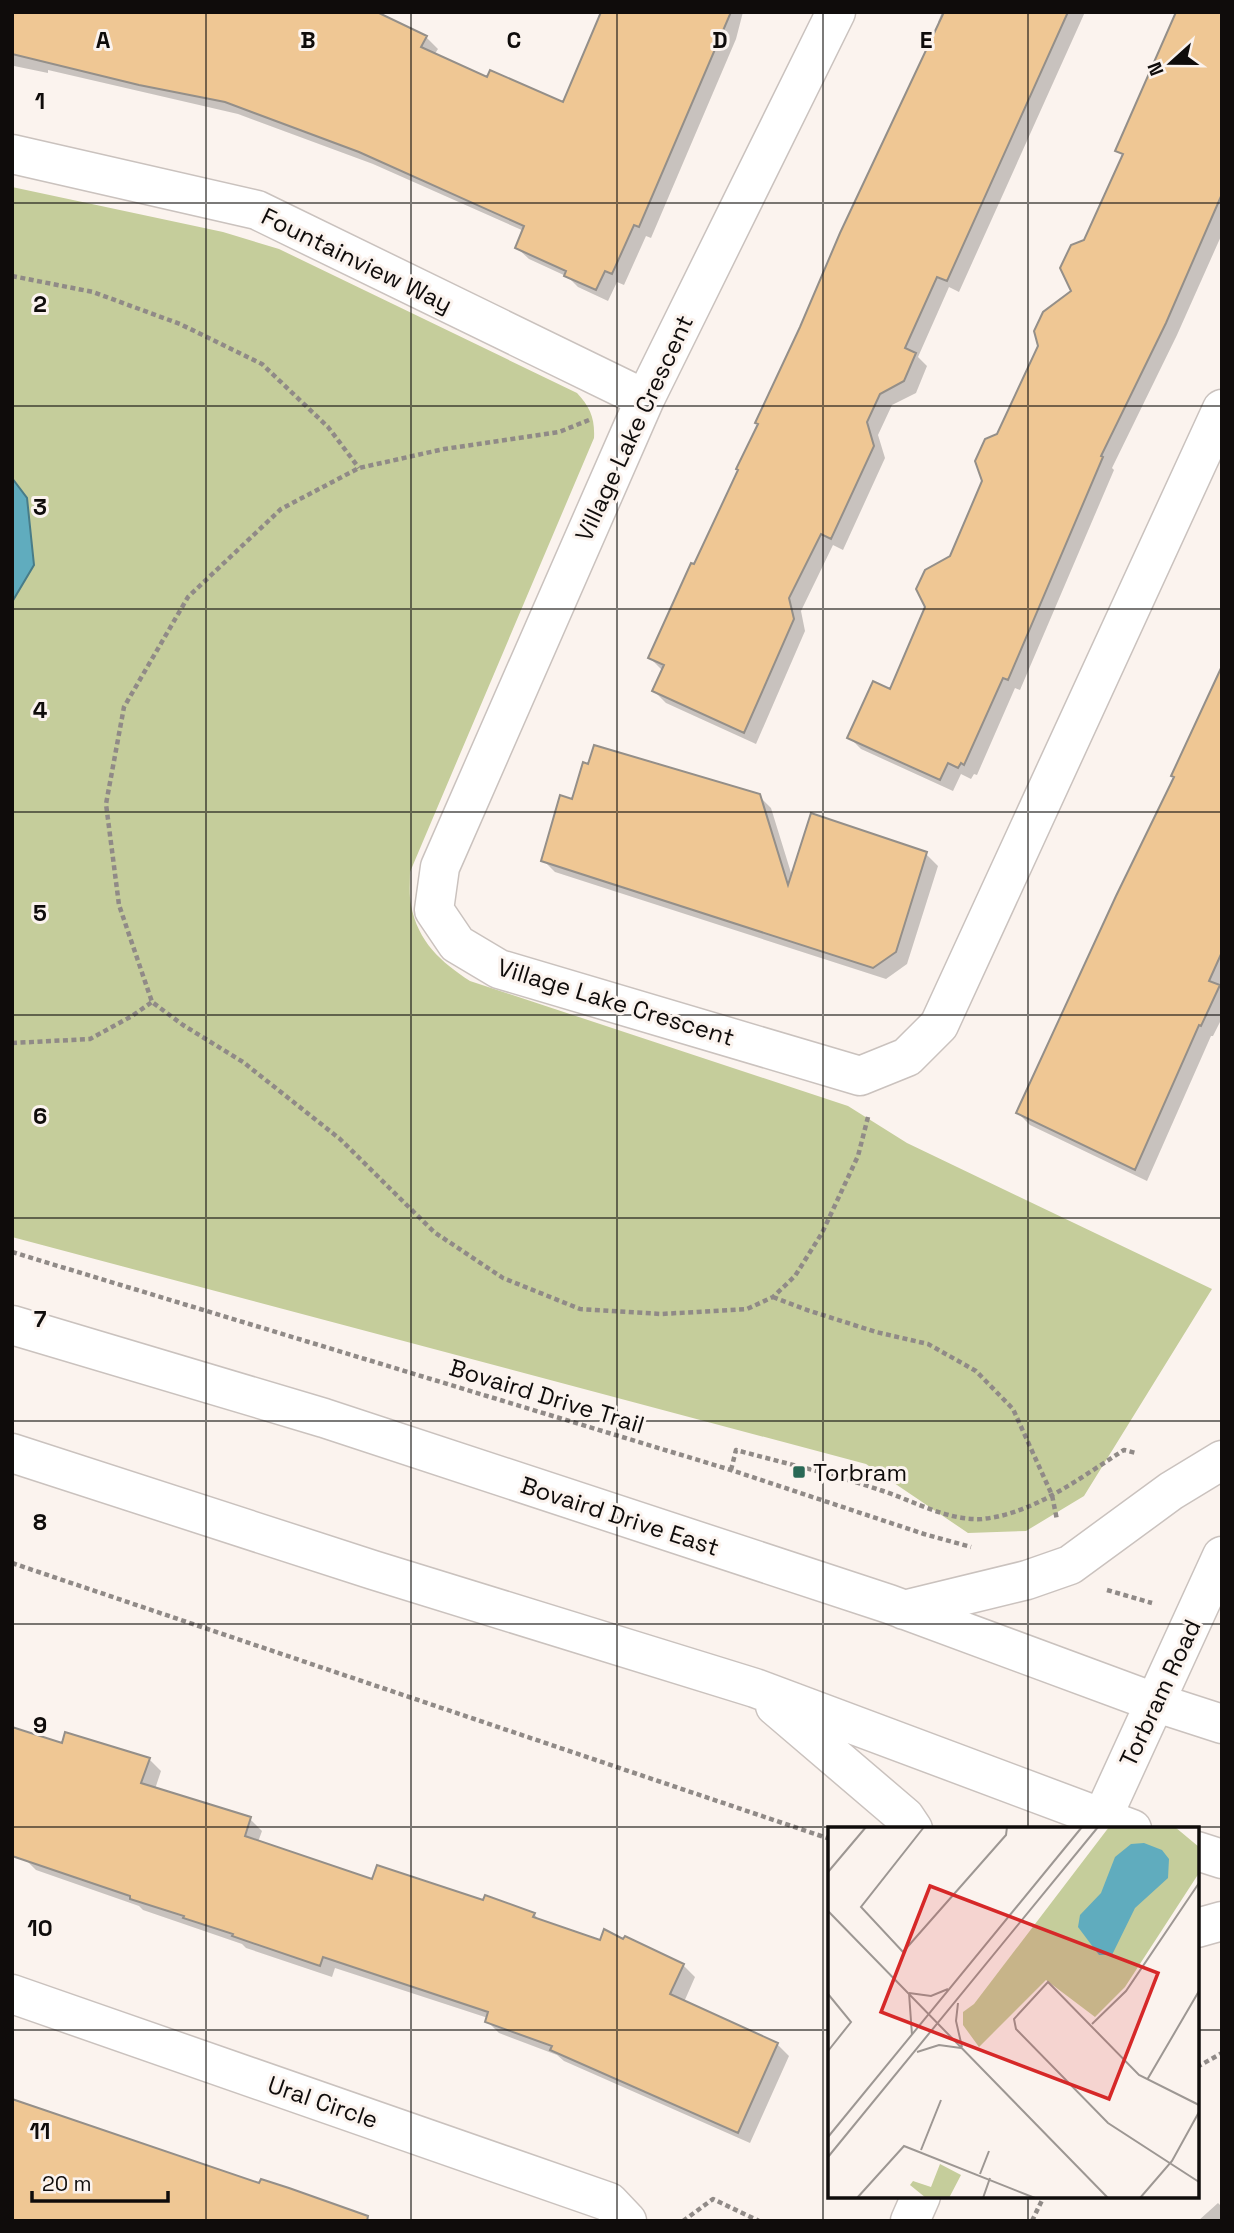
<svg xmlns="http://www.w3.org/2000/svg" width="1234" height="2233" viewBox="0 0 1234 2233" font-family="'Space Grotesk',sans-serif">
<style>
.green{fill:#c5cd9b}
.water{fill:#60acbe;stroke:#487c88;stroke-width:2}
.shadow{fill:#0003}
.building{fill:#efc794;stroke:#948f89;stroke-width:2}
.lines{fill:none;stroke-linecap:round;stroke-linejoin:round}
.minor-casing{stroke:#cac2be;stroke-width:41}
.major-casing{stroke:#cac2be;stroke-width:41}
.path{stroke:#908a87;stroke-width:4.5;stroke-dasharray:5 3.5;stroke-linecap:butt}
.minor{stroke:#fff;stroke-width:38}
.major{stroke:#fff;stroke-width:38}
.grid{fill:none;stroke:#0f0c0b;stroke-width:2;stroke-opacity:0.55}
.poi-dot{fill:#296855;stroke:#fbf3ee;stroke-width:2.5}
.labels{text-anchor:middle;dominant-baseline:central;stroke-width:6;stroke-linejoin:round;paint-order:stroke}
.street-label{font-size:24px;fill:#0f0c0b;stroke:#fbf3ee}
.poi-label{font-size:24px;fill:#0f0c0b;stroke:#fbf3ee;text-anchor:start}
.inset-road{fill:none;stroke:#9d9793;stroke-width:2}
.view{fill:#d62828;fill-opacity:0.15;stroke:#d62828;stroke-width:3.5}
.inset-edge{fill:none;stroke:#0f0c0b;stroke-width:3.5}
.grid-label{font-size:23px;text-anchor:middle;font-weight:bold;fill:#0f0c0b;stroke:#fbf3ee;stroke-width:6;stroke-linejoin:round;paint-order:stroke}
</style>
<rect width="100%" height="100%" fill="#fbf3ee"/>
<path class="green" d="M12,187L223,232L279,249L577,393C590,407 595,418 594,438L410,872C410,883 409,895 411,905C418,942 441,962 470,981L848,1106L907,1143L1212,1289L1084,1496L1026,1531L968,1533L866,1464L12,1237Z"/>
<path class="water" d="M12,478L27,498L34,565L12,602Z"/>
<path class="shadow" d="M12,12H378L383,17L426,37L438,49L434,55L488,79L564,104L605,12H743L736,39L651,238L646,236L624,285L617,282L608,301L578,287L568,277L529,259L517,248L524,231L373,164L238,114L48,70V73L14,66Z
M942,12H1085L959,292L949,287L918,357L927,366L916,393L892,405L878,435L885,458L843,550L833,545L801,611L805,631L756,744L666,703L654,691L663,671L650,658L695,566L940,25L938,22Z
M1222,12V234L1177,335L1112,468L1114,470L1020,690L1015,688L977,775L974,774L971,779L961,774L953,791L861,749L849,737L891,691L984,481L999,435L1073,291L1086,242L1124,157L1117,150Z
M1222,667V1018L1213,1036H1211L1147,1181L1030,1125L1018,1113L1175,778Z
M759,796L771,808L792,876L926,854L938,866L907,964L886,979L555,872L543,860L573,801Z
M63,1745L149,1759L161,1771L155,1789L250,1819L262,1831L258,1842L374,1881L484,1902L534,1914L541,1922L601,1942L683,1965L695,1977L684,2002L777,2044L789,2056L750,2143L564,2061L557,2055L499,2033L487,2021L488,2018L335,1968L332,1977L246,1948L242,1944L143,1910L139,1906L36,1870L25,1859Z
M1218,2203L1222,2207V2221H1198Z"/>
<path class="building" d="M12,12H377L427,36L421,47L487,77L490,70L563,102L601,12H731L639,227L634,225L612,274L605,271L596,290L564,276L566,271L515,248L524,226L359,152L225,102L139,85L12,54Z
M944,12H1068L947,281L937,277L905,348L916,353L904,381L880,394L867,422L874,446L831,539L821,534L789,598L794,619L744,733L652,691L664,665L648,658L691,563L694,564L738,470L736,469L758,424L755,423L800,327L840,233Z
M1176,12H1222V194L1166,323L1101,456L1103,457L1008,680L1003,678L964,765L961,763L958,768L948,763L940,780L847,738L873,681L890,689L925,607L916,589L925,570L950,556L982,481L975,461L985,439L997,434L1038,346L1034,331L1043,312L1071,291L1060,268L1071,245L1084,240L1123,154L1115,151Z
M1222,666V952L1209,981L1220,985L1201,1026L1199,1025L1135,1170L1016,1113L1116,896L1174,777L1171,776Z
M594,745L760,794L788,885L811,813L927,852L896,952L873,968L541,861L560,795L572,799L583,762L588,764Z
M12,1727L62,1743L65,1732L150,1758L141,1783L251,1817L245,1836L372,1879L377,1865L483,1900L485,1895L535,1913L533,1917L600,1940L604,1929L623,1939L625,1936L684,1964L670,1994L778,2043L738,2133L550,2050L552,2046L485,2022L488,2012L323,1957L320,1966L232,1936L233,1934L183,1918L184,1916L130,1899V1896L12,1856Z
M12,2099L259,2183L261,2179L289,2188L368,2216L367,2221H12Z"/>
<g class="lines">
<defs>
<path id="minor" d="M836,12L645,399L440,867L434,910L457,944L499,969L860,1076L907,1057L939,1025L1222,409
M12,154L257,210L645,399
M12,1994L609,2202L627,2221"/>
<path id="major" d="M12,1325L324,1418L889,1604L1154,1702L1222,1724
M12,1453L373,1570L755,1688L1132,1829
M904,1610L1027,1580L1070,1565L1171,1491L1222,1460
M775,1706L905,1817L913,1829
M1097,1829L1222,1556
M1197,1851L1222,1859
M1197,1928L1222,1921
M910,2221L921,2196"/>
</defs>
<use href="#minor" class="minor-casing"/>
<use href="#major" class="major-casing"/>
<path class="path" d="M12,276L93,292L180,324L262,364L328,427L359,468
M589,420L559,432L444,449L359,468L281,509L188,597L124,707L106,804L119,905L152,1002L183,1025L243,1062L340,1139L434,1232L503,1278L580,1309L661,1314L747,1309L773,1297L795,1276L822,1233L858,1156L868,1117
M12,1043L90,1039L132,1016L152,1002
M12,1252L731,1470L924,1534L971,1547
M773,1297L807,1310L876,1332L928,1344L976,1371L1013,1409L1052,1495L1057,1520
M731,1470L736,1450C784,1463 833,1474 880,1490C912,1500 947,1521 982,1519C1034,1514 1081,1477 1124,1450L1136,1453
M12,1563L830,1839
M1107,1590L1152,1603
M1197,2067L1222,2053
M683,2221L713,2199L759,2221
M1032,2221L1044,2196"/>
<use href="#minor" class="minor"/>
<use href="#major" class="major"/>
</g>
<path class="grid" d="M206,12V2221M411,12V2221M617,12V2221M823,12V2221M1028,12V1829M12,203H1222M12,406H1222M12,609H1222M12,812H1222M12,1015H1222M12,1218H1222M12,1421H1222M12,1624H1222M12,1827H1222M12,2030H830M1197,2030H1222M1028,2196V2221"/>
<rect class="poi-dot" x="792" y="1465" width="14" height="14" rx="3.5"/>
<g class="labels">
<g class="street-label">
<text transform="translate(357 260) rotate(26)">Fountainview Way</text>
<text transform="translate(634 428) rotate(-65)">Village Lake Crescent</text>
<text transform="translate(616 1002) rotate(17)">Village Lake Crescent</text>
<text transform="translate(547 1396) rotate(17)">Bovaird Drive Trail</text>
<text transform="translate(620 1516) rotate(18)">Bovaird Drive East</text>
<text transform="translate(1160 1693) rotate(-65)">Torbram Road</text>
<text transform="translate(323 2102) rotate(19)">Ural Circle</text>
</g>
<g class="poi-label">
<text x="813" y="1472">Torbram</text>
</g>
</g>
<g transform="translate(828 1827)">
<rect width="371" height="371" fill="#fbf3ee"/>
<path d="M281,0H347L371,20V46L297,160L267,190L218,153L151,220L135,198V185L146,177ZM112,337L133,348L121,371H98L82,358L85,354L103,360Z" fill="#c5cd9b"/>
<path d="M316,16L334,23L341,32L340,51L307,81L284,128H271L250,100L252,88L273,66L287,30L303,17Z" fill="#60acbe"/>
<path class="inset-road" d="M96,0L33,80L75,125L178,8L179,0M0,45L38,0M0,84L280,371M81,166L103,169L120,162M81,166L84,208M0,167L23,195L0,224M130,176L128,194L134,220M264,197L298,164L371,56M89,225L111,218L133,221M319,253L371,164M371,278L311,248L220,155L186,192L188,202L280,296L371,355M0,310L254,0M93,323L113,273M0,330L270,0M152,347L161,324M29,371L76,319L207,371M155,371L162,351M312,371L344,334L371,285"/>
<path class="view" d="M102,59L330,146L281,272L53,185Z"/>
<rect width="371" height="371" class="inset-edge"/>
</g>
<g class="grid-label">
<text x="103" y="48">A</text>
<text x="308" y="48">B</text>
<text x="514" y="48">C</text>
<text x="720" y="48">D</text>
<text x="926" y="48">E</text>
<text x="40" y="109">1</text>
<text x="40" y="312">2</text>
<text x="40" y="515">3</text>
<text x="40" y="718">4</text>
<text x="40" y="921">5</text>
<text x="40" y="1124">6</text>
<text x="40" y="1327">7</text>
<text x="40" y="1530">8</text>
<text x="40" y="1733">9</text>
<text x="40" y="1936">10</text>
<text x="40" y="2139">11</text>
</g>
<rect width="1234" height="2233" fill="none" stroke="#0f0c0b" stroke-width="28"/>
<g transform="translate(1171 63) rotate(249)" stroke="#fbf3ee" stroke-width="5" paint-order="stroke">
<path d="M0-5L12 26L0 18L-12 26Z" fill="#0f0c0b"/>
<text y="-10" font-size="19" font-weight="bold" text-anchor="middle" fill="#0f0c0b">N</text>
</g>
<path d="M32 2191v10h136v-10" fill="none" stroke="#0f0c0b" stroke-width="3.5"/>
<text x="42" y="2191" font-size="21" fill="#0f0c0b" stroke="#fbf3ee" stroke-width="5" paint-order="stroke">20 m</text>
</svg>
